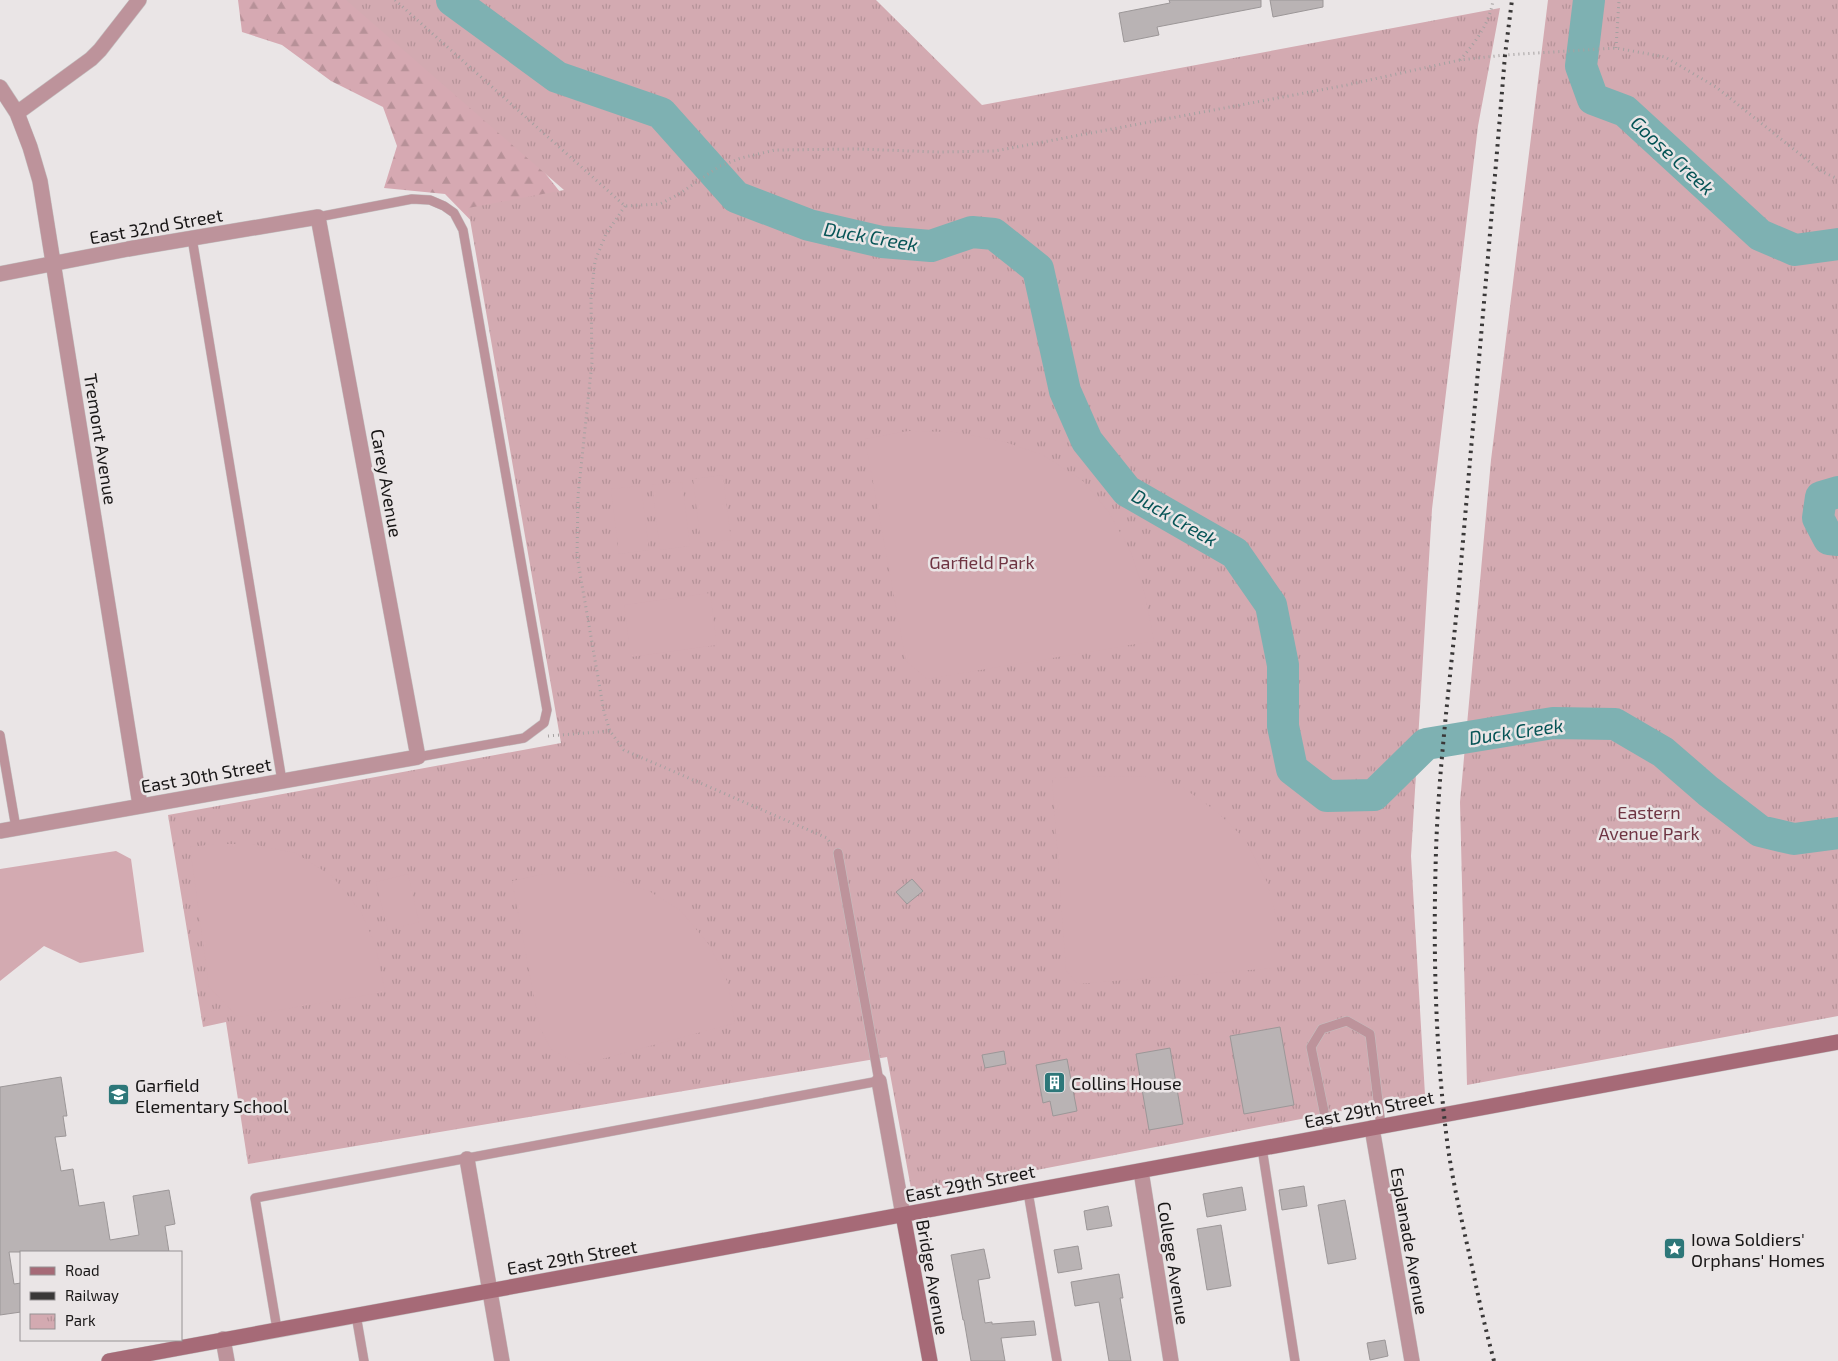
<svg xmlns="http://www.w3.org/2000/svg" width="1838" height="1361" viewBox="0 0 1838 1361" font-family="'Exo 2',sans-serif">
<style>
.forest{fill:url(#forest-firs)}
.park{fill:url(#park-tufts)}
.pitch{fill:#d3aab1}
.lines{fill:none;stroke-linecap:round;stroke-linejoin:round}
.river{stroke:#7eb1b2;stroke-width:32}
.building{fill:#b9b3b4;stroke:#9c9798}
.lane-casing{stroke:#c4c0c1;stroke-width:10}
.street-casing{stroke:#c4c0c1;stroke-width:16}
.secondary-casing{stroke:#c4c0c1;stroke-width:16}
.path{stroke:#a5a1a1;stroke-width:3;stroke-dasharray:1 4;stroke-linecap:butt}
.lane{stroke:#bd939b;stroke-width:9}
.street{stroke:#bd939b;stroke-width:15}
.secondary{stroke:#a66a77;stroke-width:15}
.rail{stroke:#3a3838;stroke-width:4;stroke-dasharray:2.5 5;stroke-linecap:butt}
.labels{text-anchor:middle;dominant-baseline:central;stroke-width:5;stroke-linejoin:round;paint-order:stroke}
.street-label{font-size:18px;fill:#181616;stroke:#eae5e6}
.park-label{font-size:18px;fill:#6f3543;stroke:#eae5e6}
.poi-label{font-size:18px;fill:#181616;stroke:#eae5e6;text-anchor:start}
.water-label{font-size:19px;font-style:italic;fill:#065456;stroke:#eae5e6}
</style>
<defs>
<pattern id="forest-firs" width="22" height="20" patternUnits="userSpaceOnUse" patternTransform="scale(1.25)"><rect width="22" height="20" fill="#d6a9b2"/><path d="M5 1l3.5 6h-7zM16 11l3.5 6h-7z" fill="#b79198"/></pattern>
<pattern id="park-tufts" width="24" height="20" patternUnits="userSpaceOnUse" patternTransform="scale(1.25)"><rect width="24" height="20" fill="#d3aab1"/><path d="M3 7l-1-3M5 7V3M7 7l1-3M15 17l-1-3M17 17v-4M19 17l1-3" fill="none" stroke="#b49298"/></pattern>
</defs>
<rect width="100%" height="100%" fill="#eae5e6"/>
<path class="forest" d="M238,0H366L514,134L568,202L484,234L445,194L384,188L397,146L383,107L331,81L282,45L242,32Z"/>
<path class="park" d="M346,0H876L982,105L1500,8L1478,126L1432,509L1411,856L1425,1095L912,1194L887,1057L248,1164L226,1022L203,1027L168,815L561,743L468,208L564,190Z
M1548,0H1838V1016L1467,1085L1460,802L1491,460Z"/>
<path class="pitch" d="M908,431L954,432L1005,442L1043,455L1083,481L1108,511L1131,552L1145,595L1154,641L927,679L906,661L865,439Z
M723,475L731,540L701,543L693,479Z
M682,482L690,546L660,550L652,485Z
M641,486L649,550L619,554L611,489Z
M710,593L717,645L631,657L624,605Z
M1113,776L1147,777L1182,787L1216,811L1245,839L1267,882L1276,917V968L1077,984L1066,970L1052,778Z
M216,844H252L295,853L332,876L361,912L375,944L385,992L238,1017L209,987L190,847Z
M116,851L131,859L144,952L80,963L44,946L0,981V869Z
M567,873L609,877L649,891L681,911L710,946L728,983L735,1023L580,1065L551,1049L540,1028L512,881L539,875Z
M408,874L419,922L388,930L376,882Z"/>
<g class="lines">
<path class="river" d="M452,0L557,77L661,113L736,197L809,225L882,242L931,246L972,232L994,234L1038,269L1065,391L1087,441L1127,491L1235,553L1271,605L1283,665V726L1292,769L1327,796L1374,795L1426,744L1553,723L1615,724L1663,752L1708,791L1760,831L1794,839L1838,833
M1589,0L1581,66L1593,99L1625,111L1760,235L1795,250L1838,244
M1838,492L1821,497L1818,518L1829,539L1838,540"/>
</g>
<path class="building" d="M1169,0H1261V7L1157,27L1159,35L1124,42L1119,13L1170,3Z
M1270,0H1323V7L1273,17Z
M912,879L923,891L907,904L896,892Z
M1280,1027L1294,1105L1244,1114L1230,1036Z
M1170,1048L1183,1124L1149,1130L1136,1054Z
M1004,1051L1006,1064L985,1068L982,1055Z
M1067,1059L1077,1111L1053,1116L1050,1101L1043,1103L1036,1065Z
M61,1077L67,1116H63L66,1136L55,1137L61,1171L73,1169L79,1206L104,1202L110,1240L139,1235L133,1196L169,1190L175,1224L165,1226L169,1252H9L14,1284L21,1283V1312L0,1315V1087Z
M1304,1186L1307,1206L1282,1210L1279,1190Z
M1242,1187L1246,1210L1207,1217L1203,1194Z
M1345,1200L1356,1259L1328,1264L1318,1205Z
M1108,1206L1112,1226L1087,1230L1084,1211Z
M1221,1225L1231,1286L1207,1290L1197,1229Z
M1078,1246L1082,1269L1058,1273L1054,1250Z
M984,1249L990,1278L978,1280L985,1323L992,1322V1324L1034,1321L1036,1335L1001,1338L1005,1361H971L964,1320H963L951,1255Z
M1119,1274L1123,1298H1120L1131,1361H1109L1099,1302L1075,1306L1071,1282Z
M1385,1340L1388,1356L1370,1360L1367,1343Z"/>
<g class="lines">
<defs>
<path id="lane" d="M318,217L412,199L430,200L444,206L454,213L463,230L547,710L544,723L524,738L418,757
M192,238L282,781
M0,735L16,828
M1329,1136L1311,1047L1322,1029L1347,1021L1370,1034L1381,1126
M1262,1148L1295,1361
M1028,1192L1057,1361
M356,1315L364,1361
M277,1329L255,1198L879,1081L838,853"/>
<path id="street" d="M0,87L17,113L30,147L40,181L140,805
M17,113L91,59L100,50L139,0
M0,274L128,249L318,217L418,757L0,831
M879,1081L903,1215
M1372,1128L1412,1361
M467,1159L502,1361
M1141,1171L1171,1361
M223,1339L227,1361"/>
<path id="secondary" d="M903,1215L930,1361
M109,1361L1838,1042"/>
</defs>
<use href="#lane" class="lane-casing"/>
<use href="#street" class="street-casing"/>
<use href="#secondary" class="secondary-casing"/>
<path class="path" d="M395,0L625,206L660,204L679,194L720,166L741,158L775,150L858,149L937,152L995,151L1347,85L1460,60L1505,55L1616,48L1665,57L1716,87L1821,171L1838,179
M1616,48L1619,0
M1460,60C1475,43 1490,23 1493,0
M625,206L606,234L595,261L591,298L592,362L578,496L577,556L604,712L610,731L624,750L827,838L831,844
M548,736L610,731"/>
<use href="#lane" class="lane"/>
<use href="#street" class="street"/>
<use href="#secondary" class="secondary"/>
<path class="rail" d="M1494,1361C1486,1331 1479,1301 1473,1271C1464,1230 1454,1189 1448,1148C1435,1050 1433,950 1436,851C1439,759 1452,667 1460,575C1475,402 1491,228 1505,55L1512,0"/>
</g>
<defs>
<symbol id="building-square" viewBox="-11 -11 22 22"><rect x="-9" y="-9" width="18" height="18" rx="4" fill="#2d7779" stroke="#eae5e6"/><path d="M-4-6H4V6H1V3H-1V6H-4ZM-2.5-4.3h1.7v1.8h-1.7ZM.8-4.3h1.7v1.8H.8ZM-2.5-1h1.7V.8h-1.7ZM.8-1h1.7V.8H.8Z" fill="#fff"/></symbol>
<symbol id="school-square" viewBox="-11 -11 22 22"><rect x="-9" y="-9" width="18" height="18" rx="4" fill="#2d7779" stroke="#eae5e6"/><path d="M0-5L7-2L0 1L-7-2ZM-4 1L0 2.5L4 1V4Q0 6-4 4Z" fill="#fff"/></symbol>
<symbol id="sight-square" viewBox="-11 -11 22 22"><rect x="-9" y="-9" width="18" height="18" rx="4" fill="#2d7779" stroke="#eae5e6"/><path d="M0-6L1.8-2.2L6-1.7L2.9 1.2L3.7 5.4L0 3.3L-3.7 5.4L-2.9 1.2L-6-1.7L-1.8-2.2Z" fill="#fff"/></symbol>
</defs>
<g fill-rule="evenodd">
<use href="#building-square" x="1042" y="1070" width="25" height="25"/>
<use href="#school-square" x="106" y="1082" width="25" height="25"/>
<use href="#sight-square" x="1662" y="1236" width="25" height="25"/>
</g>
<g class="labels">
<g class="street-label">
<text transform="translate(156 226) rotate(-10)">East 32nd Street</text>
<text transform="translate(101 439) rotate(81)">Tremont Avenue</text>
<text transform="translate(387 483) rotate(80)">Carey Avenue</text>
<text transform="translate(206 775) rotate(-10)">East 30th Street</text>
<text transform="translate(1369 1109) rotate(-11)">East 29th Street</text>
<text transform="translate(970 1183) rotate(-11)">East 29th Street</text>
<text transform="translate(1410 1241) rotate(80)">Esplanade Avenue</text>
<text transform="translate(572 1257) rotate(-10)">East 29th Street</text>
<text transform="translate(1174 1263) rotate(81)">College Avenue</text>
<text transform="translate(933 1277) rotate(80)">Bridge Avenue</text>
</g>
<g class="park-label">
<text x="982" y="562">Garfield Park</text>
<text x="1649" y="812">Eastern<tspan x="1649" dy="21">Avenue Park</tspan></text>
</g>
<g class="poi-label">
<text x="1071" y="1083">Collins House</text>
<text x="135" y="1085">Garfield<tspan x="135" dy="21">Elementary School</tspan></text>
<text x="1691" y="1239">Iowa Soldiers'<tspan x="1691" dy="21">Orphans' Homes</tspan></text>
</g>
<g class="water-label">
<text transform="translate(1673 155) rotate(43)">Goose Creek</text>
<text transform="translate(871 236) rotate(10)">Duck Creek</text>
<text transform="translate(1175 517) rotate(30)">Duck Creek</text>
<text transform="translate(1516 731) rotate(-8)">Duck Creek</text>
</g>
</g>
<rect x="20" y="1251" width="162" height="90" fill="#eae5e6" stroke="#969293"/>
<rect x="30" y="1267" width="25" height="8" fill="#a66a77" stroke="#969293"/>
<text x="65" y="1276" font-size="15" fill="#181616">Road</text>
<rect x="30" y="1292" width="25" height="8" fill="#3a3838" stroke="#969293"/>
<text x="65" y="1301" font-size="15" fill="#181616">Railway</text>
<rect x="30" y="1314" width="25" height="15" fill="url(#park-tufts)" stroke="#969293"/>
<text x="65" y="1326" font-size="15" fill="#181616">Park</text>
</svg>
